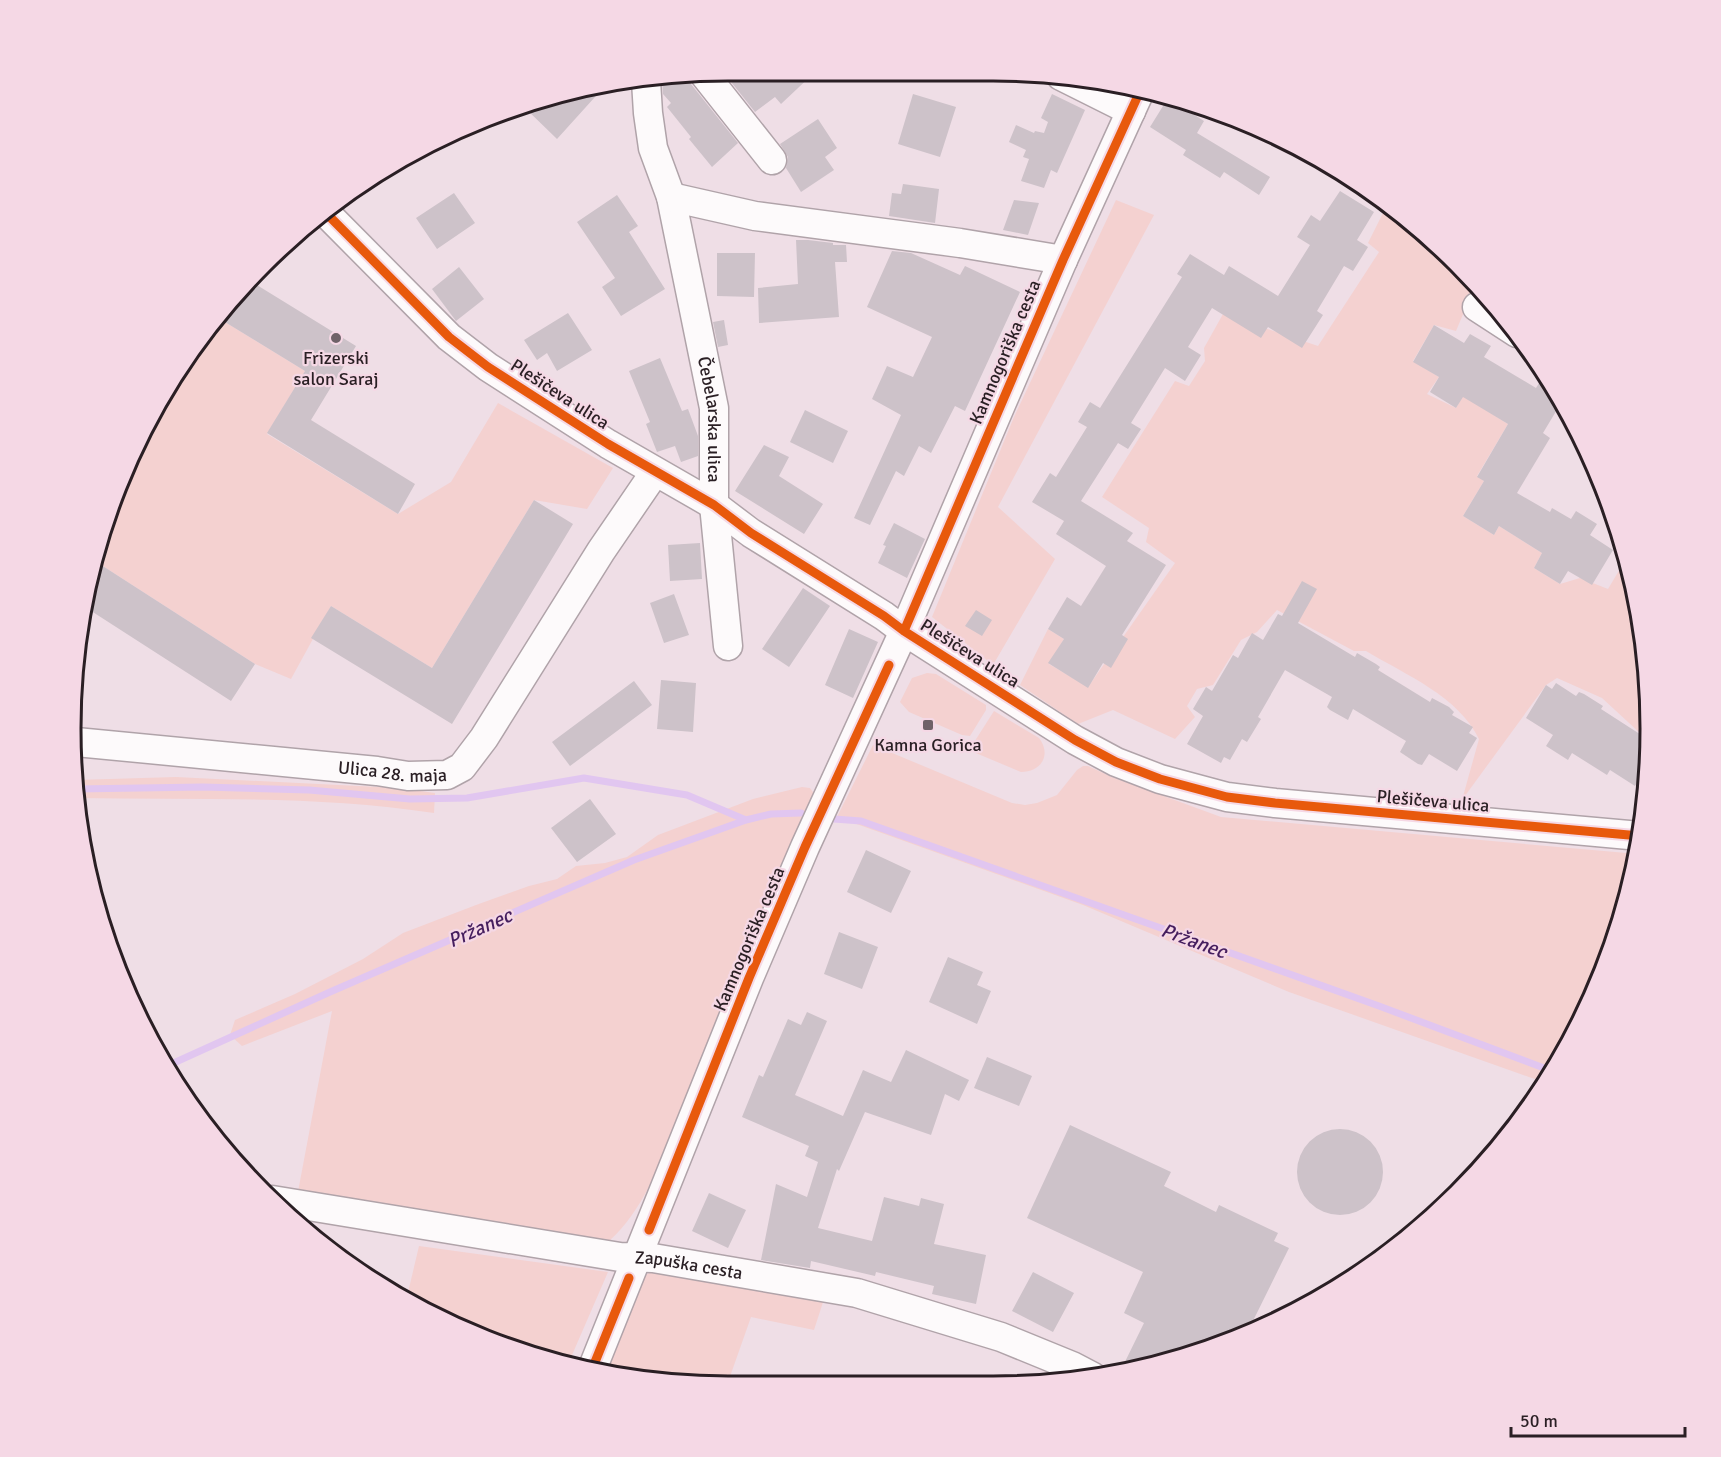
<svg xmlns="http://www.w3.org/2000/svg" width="1721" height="1457" viewBox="0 0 1721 1457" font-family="Signika,sans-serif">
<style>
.green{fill:#f4d1d0}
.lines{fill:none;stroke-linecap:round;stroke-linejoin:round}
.stream{stroke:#e1c6f0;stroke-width:7}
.building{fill:#cdc2c9}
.street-casing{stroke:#b0a3a9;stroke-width:31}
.street{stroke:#fdfafb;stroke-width:28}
.cycleway-casing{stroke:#f5d8e5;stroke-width:13}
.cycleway{stroke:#e8590c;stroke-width:9}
.poi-dot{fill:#6f6268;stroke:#f5d8e5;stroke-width:2}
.labels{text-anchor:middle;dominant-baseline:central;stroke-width:4.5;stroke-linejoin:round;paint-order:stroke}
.street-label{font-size:18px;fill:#2a1f24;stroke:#f5d8e5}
.poi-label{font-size:18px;fill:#2a1f24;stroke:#f5d8e5}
.water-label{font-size:20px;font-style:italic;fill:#451e5e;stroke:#f5d8e5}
.rim{fill:none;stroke:#2a1f24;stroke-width:3}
</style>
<rect width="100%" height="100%" fill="#efdee6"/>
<path class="green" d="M1116,200L1154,215L998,507L1055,559L993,665L932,617L1014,417Z
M1388,203L1474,288L1456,331L1434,325L1413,361L1439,377L1427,394L1456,408L1463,396L1508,424L1477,476L1484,481L1463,516L1494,535L1499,526L1542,553L1534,568L1560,584L1580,578L1608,589L1626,559L1638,600L1650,721L1641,734L1602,698L1557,678L1546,685L1462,800L1479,739C1458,696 1406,675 1366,651H1354L1277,610L1257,632L1241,640L1213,685L1197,689L1187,706L1195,717L1175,739L1113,710L1078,724L1020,685L1048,629L1064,639L1049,664L1088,687L1175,563L1146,542L1149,528L1102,497L1175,381L1189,386L1205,361L1204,348L1223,314L1318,346L1379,252L1368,243Z
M220,319L305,371L267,434L398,514L451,482L498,403L613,468L587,509L534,500L432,668L331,606L291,679L255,664L95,561L106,517L182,363Z
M927,673L936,674L986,705V710L970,736L962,735L909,712L900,702L912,678Z
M994,711L1039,738C1052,755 1041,772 1021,772L971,751V747Z
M873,745L1012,803L1025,805L1037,803L1057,795L1077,770L1083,766H1088L1112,777L1221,817L1638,854V857L1600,981L1546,1083L1289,992L1083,905L837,817Z
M176,777L398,788L435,793L434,813C316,795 195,800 76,798V780Z
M802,787L810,788L815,795L673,1136C655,1174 638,1219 604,1245L297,1197L332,1011L242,1046L230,1035L235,1020L295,994L363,959L403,933L476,905L529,886L557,879L576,866L605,863L627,857L658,835L753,799Z
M419,1246L608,1272L569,1362L517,1352L406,1301Z
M654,1271L824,1299L814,1330L751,1317L727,1385H685L605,1369L645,1275Z"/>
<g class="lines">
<path class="stream" d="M76,789L203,787L309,790L410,799L467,798L584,778L687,795L746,820
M834,819L861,821L1379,1006L1552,1071
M167,1066L330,992L634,860L746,820L771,814L801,813"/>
</g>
<path class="building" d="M729,70L815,72L781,104L775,97L755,112L724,73Z
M688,76L691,84L738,143L712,167L689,139L691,137L667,107L671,103L663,94L662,79Z
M604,87L557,139L523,106L559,93Z
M913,94L956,107L940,157L898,144Z
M1052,94L1085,110L1057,173L1051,170L1044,188L1021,181L1029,159L1023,157L1026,150L1009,142L1016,125L1034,133L1035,131L1044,133L1048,122L1041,118Z
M1168,98L1204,121L1197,133L1270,177L1259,195L1224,172L1220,178L1183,155L1186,150L1150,127Z
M818,119L837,148L825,157L834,170L801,192L786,168L788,157L780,144Z
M903,184L939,189L935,223L889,216L892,193L901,194Z
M1340,191L1374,212L1357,240L1368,247L1353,271L1344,266L1317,311L1323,315L1302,348L1268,327L1261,338L1212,308L1188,347L1201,355L1185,381L1165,368L1131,423L1141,429L1128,449L1118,443L1081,501L1133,533L1127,541L1166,565L1122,635L1128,639L1111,668L1103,663L1088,688L1048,663L1064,639L1048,629L1067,597L1081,606L1106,566L1056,534L1064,521L1032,502L1050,473L1056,477L1087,427L1078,422L1090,402L1100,408L1182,277L1177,274L1190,254L1224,275L1229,266L1278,296L1310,245L1297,237L1311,215L1320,221Z
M454,193L475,223L437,249L416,218Z
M617,195L638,226L629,232L665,289L621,316L602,287L615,278L577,222Z
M1014,200L1039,203L1028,235L1003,230Z
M796,240H808L833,243V245H846L847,262H835L839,317L759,323L758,288L798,284Z
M892,251L911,253L960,275L965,266L1020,292L965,411L955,406L931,453L919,446L904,476L896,471L870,525L854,518L901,415L872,399L887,366L913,377L932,337L867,307Z
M717,253H755L754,297L717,296Z
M459,267L484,299L456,321L432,289Z
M252,282L356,346L311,420L415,484L398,514L267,433L305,371L220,319Z
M568,313L592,350L557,371L547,353L537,360L524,340Z
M724,320L728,345L718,347L713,322Z
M1434,325L1464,343L1470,334L1491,346L1484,357L1536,388L1541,380L1552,386L1561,403L1543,433L1550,438L1517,493L1550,512L1552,508L1571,519L1576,511L1597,524L1590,535L1613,550L1592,585L1568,571L1560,584L1534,568L1542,553L1499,526L1494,535L1463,516L1484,481L1477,477L1508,424L1463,397L1456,408L1430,392L1439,377L1413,362Z
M660,358L682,411L688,409L698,436V456L681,462L675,446L657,452L646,424L650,422L629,371Z
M805,410L848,431L833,463L790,442Z
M764,445L789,457L779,476L823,504L804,534L735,491Z
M534,500L573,524L452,724L311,638L331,606L432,668Z
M894,523L925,539L907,578L878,563L886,546L883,545Z
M700,543L702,579L670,581L668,545Z
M95,561L255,664L231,701L85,607Z
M1302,581L1317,589L1298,623L1355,657L1357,653L1376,664L1380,667L1378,670L1430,702L1432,698L1449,707L1454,712L1452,715L1473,727L1469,733L1477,738L1457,771L1429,754L1422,765L1418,764L1400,752L1406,741L1353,709L1348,720L1330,710L1327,707L1332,697L1285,670L1258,717L1261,719L1247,742L1242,739L1230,760L1224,757L1221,763L1187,744L1203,716L1193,709L1206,687L1212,691L1233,655L1238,658L1252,633L1263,640L1278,614L1282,616Z
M803,588L830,606L789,667L762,649Z
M674,594L689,635L664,643L650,603Z
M976,610L992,620L982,636L965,626Z
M849,629L878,642L853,698L825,685Z
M661,680L696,683L693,732L657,729Z
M634,681L652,705L570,766L552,742Z
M1556,683L1576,696L1579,692L1584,694L1603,706L1601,709L1649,740L1647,766L1635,786L1610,770L1607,775L1572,753L1568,760L1546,746L1553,735L1526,718L1546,685L1552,689Z
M590,799L616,834L577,862L551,828Z
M866,850L911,871L891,913L847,892Z
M839,932L878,947L862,989L824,974Z
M948,957L983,972L977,985L991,991L977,1024L929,1002Z
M807,1012L827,1021L795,1095L843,1116L863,1070L891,1082L906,1050L969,1080L959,1101L945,1094L931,1135L865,1112L839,1171L837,1169L818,1228L872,1241L884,1197L919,1206L921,1198L944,1204L934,1244L986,1255L976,1304L932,1294L934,1286L876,1272L875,1276L811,1261L810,1268L761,1260L776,1184L807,1197L818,1162L805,1156L809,1146L742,1117L759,1075L763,1077L788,1019L801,1025Z
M987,1057L1032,1076L1019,1106L974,1088Z
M1070,1125L1171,1172L1164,1186L1216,1212L1219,1205L1278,1233L1274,1241L1289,1248L1246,1335L1119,1374L1144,1323L1124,1313L1143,1272L1027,1218Z
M1297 1172a43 43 0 1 1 86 0a43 43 0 1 1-86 0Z
M709,1193L746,1210L728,1248L692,1231Z
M1033,1272L1074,1293L1053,1332L1012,1311Z"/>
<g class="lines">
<defs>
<g id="street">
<path d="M704,74L772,160"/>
<path d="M1061,76L1131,111"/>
<path id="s1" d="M646,81L648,113L653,148L671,197L714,408V505L728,646"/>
<path d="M671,197L755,216L960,243L1063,260"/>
<path d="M326,213L449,337L488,367L608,444L714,505L751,533L884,616L904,631L1075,740L1116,762L1160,779L1227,797L1275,803L1640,836"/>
<path d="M1477,307L1517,333"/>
<path id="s2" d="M76,742L377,771L408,776L447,775L462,767L484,738L601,551L655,472"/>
<path id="s3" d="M272,1200L620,1257L653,1258L857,1293L1001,1337L1072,1366L1093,1377"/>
<path d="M593,1367L749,978L805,847L904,631L1063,260L1141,89"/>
</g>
</defs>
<use href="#street" class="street-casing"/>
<use href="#street" class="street"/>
<defs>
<path id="cycleway" d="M326,213L449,337L488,367L608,444L714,505L751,533L884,616L904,631L1075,740L1116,762L1160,779L1227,797L1275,803L1640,836
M904,631L1063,260L1141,89
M649,1230L749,978L805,847L889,665
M593,1367L629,1278"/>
</defs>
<use href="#cycleway" class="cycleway-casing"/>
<use href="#cycleway" class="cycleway"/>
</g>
<g class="poi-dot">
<circle cx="336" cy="338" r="6"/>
<rect x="922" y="719" width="12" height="12" rx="3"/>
</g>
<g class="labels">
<g class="street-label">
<text transform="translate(1005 352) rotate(-67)">Kamnogoriška cesta</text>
<text transform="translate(560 394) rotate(33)">Plešičeva ulica</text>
<text stroke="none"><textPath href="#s1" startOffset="346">Čebelarska ulica</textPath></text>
<text transform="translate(970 653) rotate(32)">Plešičeva ulica</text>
<text stroke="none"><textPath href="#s2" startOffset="318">Ulica 28. maja</textPath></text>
<text transform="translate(1433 801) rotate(5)">Plešičeva ulica</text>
<text transform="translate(749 939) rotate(-67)">Kamnogoriška cesta</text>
<text stroke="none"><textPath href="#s3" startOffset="422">Zapuška cesta</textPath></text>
</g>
<g class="poi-label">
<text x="336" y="358">Frizerski<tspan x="336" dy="21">salon Saraj</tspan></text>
<text x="928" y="745">Kamna Gorica</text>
</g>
<g class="water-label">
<text transform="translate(480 928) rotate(-24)">Pržanec</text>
<text transform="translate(1194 941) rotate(20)">Pržanec</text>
</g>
</g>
<path d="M0 0H1721V1457H0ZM728 81H993A647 647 0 0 1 1640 728V729A647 647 0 0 1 993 1376H728A647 647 0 0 1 81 729V728A647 647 0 0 1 728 81Z" fill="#f5d8e5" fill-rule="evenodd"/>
<path class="rim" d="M728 81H993A647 647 0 0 1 1640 728V729A647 647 0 0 1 993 1376H728A647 647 0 0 1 81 729V728A647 647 0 0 1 728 81Z"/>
<path d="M1511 1427v9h174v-9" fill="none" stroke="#2a1f24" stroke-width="3"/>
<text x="1520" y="1427" font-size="18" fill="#2a1f24" stroke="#f5d8e5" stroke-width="4.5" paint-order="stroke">50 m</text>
</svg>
